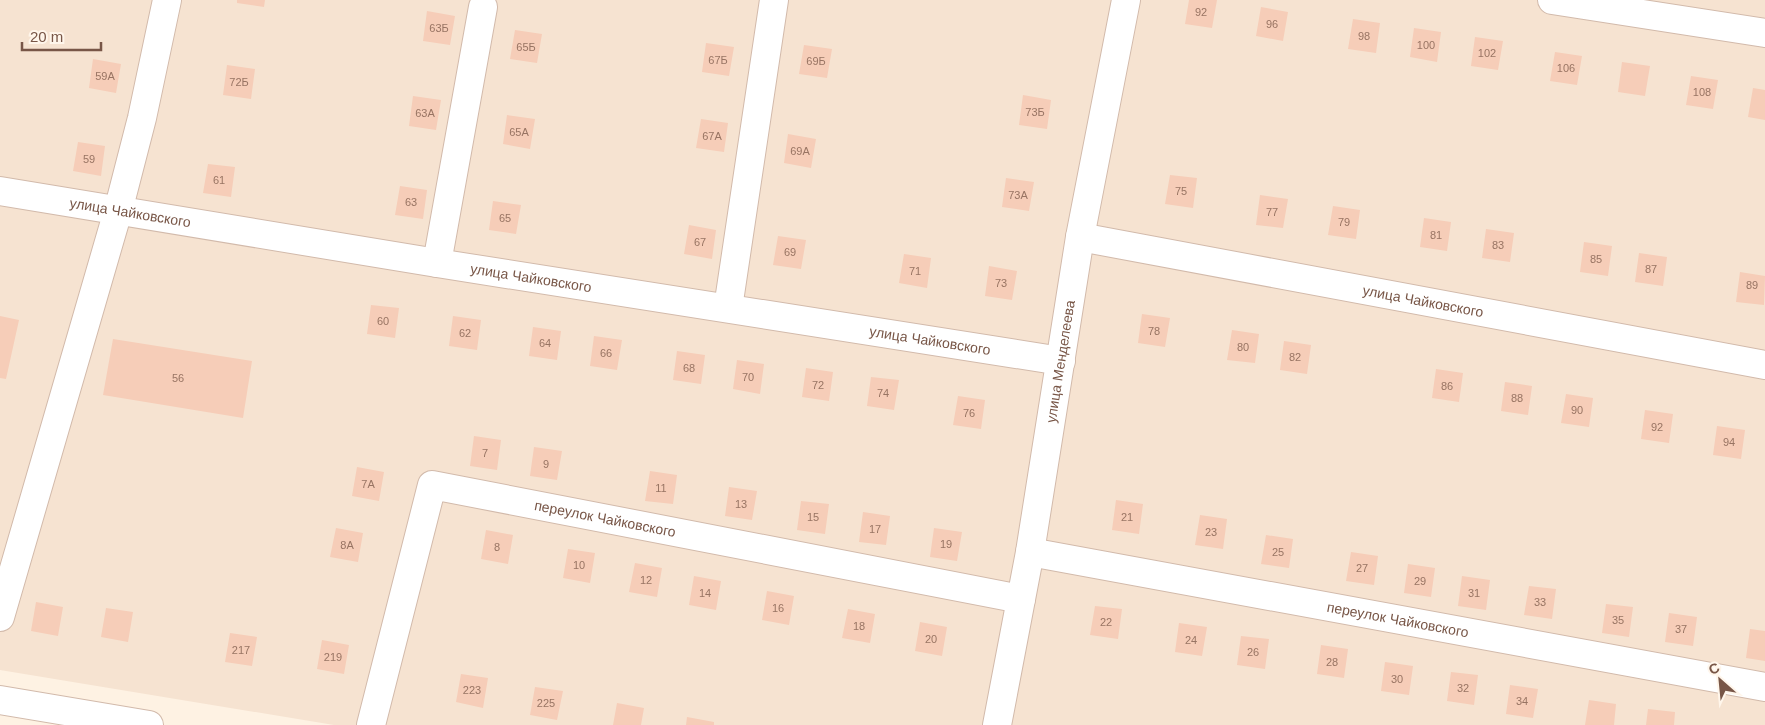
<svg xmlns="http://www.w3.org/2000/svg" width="1765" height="725" viewBox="0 0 1765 725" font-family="Helvetica,sans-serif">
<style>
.residential{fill:#f6e3d1}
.building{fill:#f6cdb8}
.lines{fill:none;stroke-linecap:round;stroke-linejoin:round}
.minor-casing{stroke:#d2baab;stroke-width:30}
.tertiary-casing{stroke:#d2baab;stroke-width:30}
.minor{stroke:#fff;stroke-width:28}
.tertiary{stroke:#fff;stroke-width:28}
.labels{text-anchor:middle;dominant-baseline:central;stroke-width:4;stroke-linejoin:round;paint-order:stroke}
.number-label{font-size:11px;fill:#987463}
.street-label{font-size:14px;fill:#785647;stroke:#fff6eb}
</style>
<rect width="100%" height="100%" fill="#fef2e3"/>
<path class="residential" d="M0,0H1765V725H334L0,670Z"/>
<path class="building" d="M237,0H265L264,7L237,3Z
M1189,0H1217L1212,28L1185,24Z
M1261,7L1288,12L1283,41L1256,36Z
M427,11L455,16L450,45L423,41Z
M1353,19L1380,23L1376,53L1348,49Z
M1414,28L1441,32L1437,62L1410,57Z
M515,30L542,34L537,63L510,59Z
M1475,37L1503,41L1498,70L1471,66Z
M706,43L734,47L729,76L702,72Z
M804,45L832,49L827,78L799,74Z
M1555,52L1582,56L1577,85L1550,81Z
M93,59L121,64L116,93L89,88Z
M1622,62L1650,66L1645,96L1618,92Z
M227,65L255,69L251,99L223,95Z
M1691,76L1718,80L1713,109L1686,105Z
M1753,88L1765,90V120L1748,117Z
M1023,95L1051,100L1047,129L1019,125Z
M413,96L441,100L436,130L409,126Z
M507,115L535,119L530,149L503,144Z
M701,119L728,123L724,152L696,148Z
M788,134L816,139L811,168L784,163Z
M78,142L105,146L101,176L73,171Z
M208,164L235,167L231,197L203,193Z
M1170,175L1197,178L1193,208L1165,204Z
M1006,178L1034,182L1029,211L1002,207Z
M400,186L427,190L423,219L395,215Z
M1260,195L1288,199L1283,228L1256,225Z
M493,201L521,205L516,234L489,230Z
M1333,206L1360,210L1356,239L1328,235Z
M1424,218L1451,222L1447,251L1420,247Z
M689,225L716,230L712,259L684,254Z
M1486,229L1514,233L1510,262L1482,258Z
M778,236L806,240L801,269L773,265Z
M1584,242L1612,246L1608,276L1580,272Z
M1639,253L1667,257L1663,286L1635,282Z
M904,254L931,258L927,288L899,283Z
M989,266L1017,271L1012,300L985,296Z
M1740,272L1765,276L1764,305L1736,302Z
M371,305L399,308L395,338L367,334Z
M1142,314L1170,318L1165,347L1138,343Z
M0,316L19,320L6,379L0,378Z
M453,316L481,320L477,350L449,346Z
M533,327L561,331L557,360L529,356Z
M1232,330L1259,334L1255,363L1227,360Z
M594,336L622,340L617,370L590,366Z
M113,339L252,361L243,418L103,395Z
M1284,341L1311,345L1307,374L1280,370Z
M677,351L705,355L701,384L673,380Z
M737,360L764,364L760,394L733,389Z
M806,368L833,372L829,401L802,397Z
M1436,369L1463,373L1459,402L1432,398Z
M871,377L899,380L894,410L867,406Z
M1505,382L1532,386L1528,415L1501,411Z
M1566,394L1593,398L1589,427L1561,423Z
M958,396L985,400L981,429L953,425Z
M1645,410L1673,414L1669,443L1641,439Z
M1717,426L1745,430L1741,459L1713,455Z
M474,436L501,440L497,470L470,466Z
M534,447L562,451L557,480L530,476Z
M357,467L384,472L379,501L352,496Z
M650,471L677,475L673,504L645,501Z
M729,487L757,491L752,520L725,516Z
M1116,500L1143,504L1139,534L1112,530Z
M801,501L829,504L825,534L797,530Z
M863,512L890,516L886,545L859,542Z
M1200,515L1227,519L1223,549L1195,545Z
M336,528L363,533L358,562L330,557Z
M934,528L962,532L957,561L930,557Z
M486,530L513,535L508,564L481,559Z
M1266,535L1293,539L1289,568L1261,564Z
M568,549L595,553L590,583L563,578Z
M1351,552L1378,556L1374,585L1346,581Z
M635,563L662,568L657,597L629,592Z
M1408,564L1435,568L1431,597L1404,593Z
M694,576L721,581L716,610L689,605Z
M1462,576L1490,580L1486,610L1458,606Z
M1529,586L1556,589L1552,619L1524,615Z
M767,591L794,596L789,625L762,620Z
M36,602L63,607L58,636L31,631Z
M1606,604L1633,607L1629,637L1602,633Z
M1095,606L1122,609L1118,639L1090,635Z
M106,608L133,612L128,642L101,637Z
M848,609L875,614L870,643L842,638Z
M1669,613L1697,617L1693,646L1665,642Z
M920,622L947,627L942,656L915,651Z
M1179,623L1207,627L1202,656L1175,652Z
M1750,629L1765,631V661L1746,658Z
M230,633L257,637L252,666L225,662Z
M1241,636L1269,639L1265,669L1237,665Z
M322,640L349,645L344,674L317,669Z
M1321,645L1348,649L1344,678L1317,674Z
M1385,662L1413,666L1409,695L1381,691Z
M1451,672L1478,675L1474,705L1447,701Z
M461,674L488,678L483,708L456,702Z
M1510,685L1538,689L1533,718L1506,714Z
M535,687L563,691L557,720L530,715Z
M1589,700L1616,704L1614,725H1585Z
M617,703L644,708L641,725H613Z
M1648,709L1675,712L1674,725H1646Z
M687,717L714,722V725H686Z"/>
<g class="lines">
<defs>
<g id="minor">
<path d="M1552,0L1765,33"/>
<path id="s1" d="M0,191L437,263L1061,361"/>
<path id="s2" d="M1080,237L1765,365"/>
<path d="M437,263L483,7"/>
<path d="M728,308L774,0"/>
<path id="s3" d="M1030,552L1765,687"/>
<path d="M0,617L118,211L142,118L167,0"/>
<path id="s4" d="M371,725L432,485L1021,599"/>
<path id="s5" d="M997,725L1030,552L1080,237L1126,0"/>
</g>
<path id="tertiary" d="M0,700L149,725"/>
</defs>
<use href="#minor" class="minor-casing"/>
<use href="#tertiary" class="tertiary-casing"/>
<use href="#minor" class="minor"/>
<use href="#tertiary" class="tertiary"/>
</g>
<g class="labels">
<g class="number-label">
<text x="1201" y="12">92</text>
<text x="1272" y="24">96</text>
<text x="439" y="28">63Б</text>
<text x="1364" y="36">98</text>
<text x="1426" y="45">100</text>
<text x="526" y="47">65Б</text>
<text x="1487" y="53">102</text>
<text x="718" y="60">67Б</text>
<text x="816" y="61">69Б</text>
<text x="1566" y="68">106</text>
<text x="105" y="76">59А</text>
<text x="239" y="82">72Б</text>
<text x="1702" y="92">108</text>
<text x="1035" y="112">73Б</text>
<text x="425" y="113">63А</text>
<text x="519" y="132">65А</text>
<text x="712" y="136">67А</text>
<text x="800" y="151">69А</text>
<text x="89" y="159">59</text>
<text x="219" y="180">61</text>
<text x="1181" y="191">75</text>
<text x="1018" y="195">73А</text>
<text x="411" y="202">63</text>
<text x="1272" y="212">77</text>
<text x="505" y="218">65</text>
<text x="1344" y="222">79</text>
<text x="1436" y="235">81</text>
<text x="700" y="242">67</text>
<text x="1498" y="245">83</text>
<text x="790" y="252">69</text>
<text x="1596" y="259">85</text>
<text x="1651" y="269">87</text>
<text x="915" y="271">71</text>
<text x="1001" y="283">73</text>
<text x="1752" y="285">89</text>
<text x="383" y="321">60</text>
<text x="1154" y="331">78</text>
<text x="465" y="333">62</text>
<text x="545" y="343">64</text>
<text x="1243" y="347">80</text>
<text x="606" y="353">66</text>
<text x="1295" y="357">82</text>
<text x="689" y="368">68</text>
<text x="748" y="377">70</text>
<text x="178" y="378">56</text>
<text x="818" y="385">72</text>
<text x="1447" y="386">86</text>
<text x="883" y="393">74</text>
<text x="1517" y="398">88</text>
<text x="1577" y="410">90</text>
<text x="969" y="413">76</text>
<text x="1657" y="427">92</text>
<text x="1729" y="442">94</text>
<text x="485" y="453">7</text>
<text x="546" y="464">9</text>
<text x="368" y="484">7А</text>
<text x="661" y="488">11</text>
<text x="741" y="504">13</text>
<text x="813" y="517">15</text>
<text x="1127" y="517">21</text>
<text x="875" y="529">17</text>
<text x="1211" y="532">23</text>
<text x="946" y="544">19</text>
<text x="347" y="545">8А</text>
<text x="497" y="547">8</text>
<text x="1278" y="552">25</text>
<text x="579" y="565">10</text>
<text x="1362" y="568">27</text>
<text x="646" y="580">12</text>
<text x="1420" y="581">29</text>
<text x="705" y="593">14</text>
<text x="1474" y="593">31</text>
<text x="1540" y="602">33</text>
<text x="778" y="608">16</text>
<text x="1618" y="620">35</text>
<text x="1106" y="622">22</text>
<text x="859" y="626">18</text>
<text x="1681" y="629">37</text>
<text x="931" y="639">20</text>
<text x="1191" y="640">24</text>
<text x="241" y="650">217</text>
<text x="1253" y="652">26</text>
<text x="333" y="657">219</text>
<text x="1332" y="662">28</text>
<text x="1397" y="679">30</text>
<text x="1463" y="688">32</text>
<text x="472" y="690">223</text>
<text x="1522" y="701">34</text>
<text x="546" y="703">225</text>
</g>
<g class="street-label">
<text stroke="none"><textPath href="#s1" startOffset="132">улица Чайковского</textPath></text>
<text stroke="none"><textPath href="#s1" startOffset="538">улица Чайковского</textPath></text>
<text stroke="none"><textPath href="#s2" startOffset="349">улица Чайковского</textPath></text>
<text stroke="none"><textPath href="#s1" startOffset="942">улица Чайковского</textPath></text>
<text stroke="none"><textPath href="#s5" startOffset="369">улица Менделеева</textPath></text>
<text stroke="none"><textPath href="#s4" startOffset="424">переулок Чайковского</textPath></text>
<text stroke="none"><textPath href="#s3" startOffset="374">переулок Чайковского</textPath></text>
</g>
</g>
<g transform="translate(1720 680) rotate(333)" stroke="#fff6eb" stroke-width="4" paint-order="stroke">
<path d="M0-4L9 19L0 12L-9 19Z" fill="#785647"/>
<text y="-8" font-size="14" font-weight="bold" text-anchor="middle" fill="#785647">С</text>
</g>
<path d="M22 42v8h79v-8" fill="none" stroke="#785647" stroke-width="2.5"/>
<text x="30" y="42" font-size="15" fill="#785647" stroke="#fff6eb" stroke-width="4" paint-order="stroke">20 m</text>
</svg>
